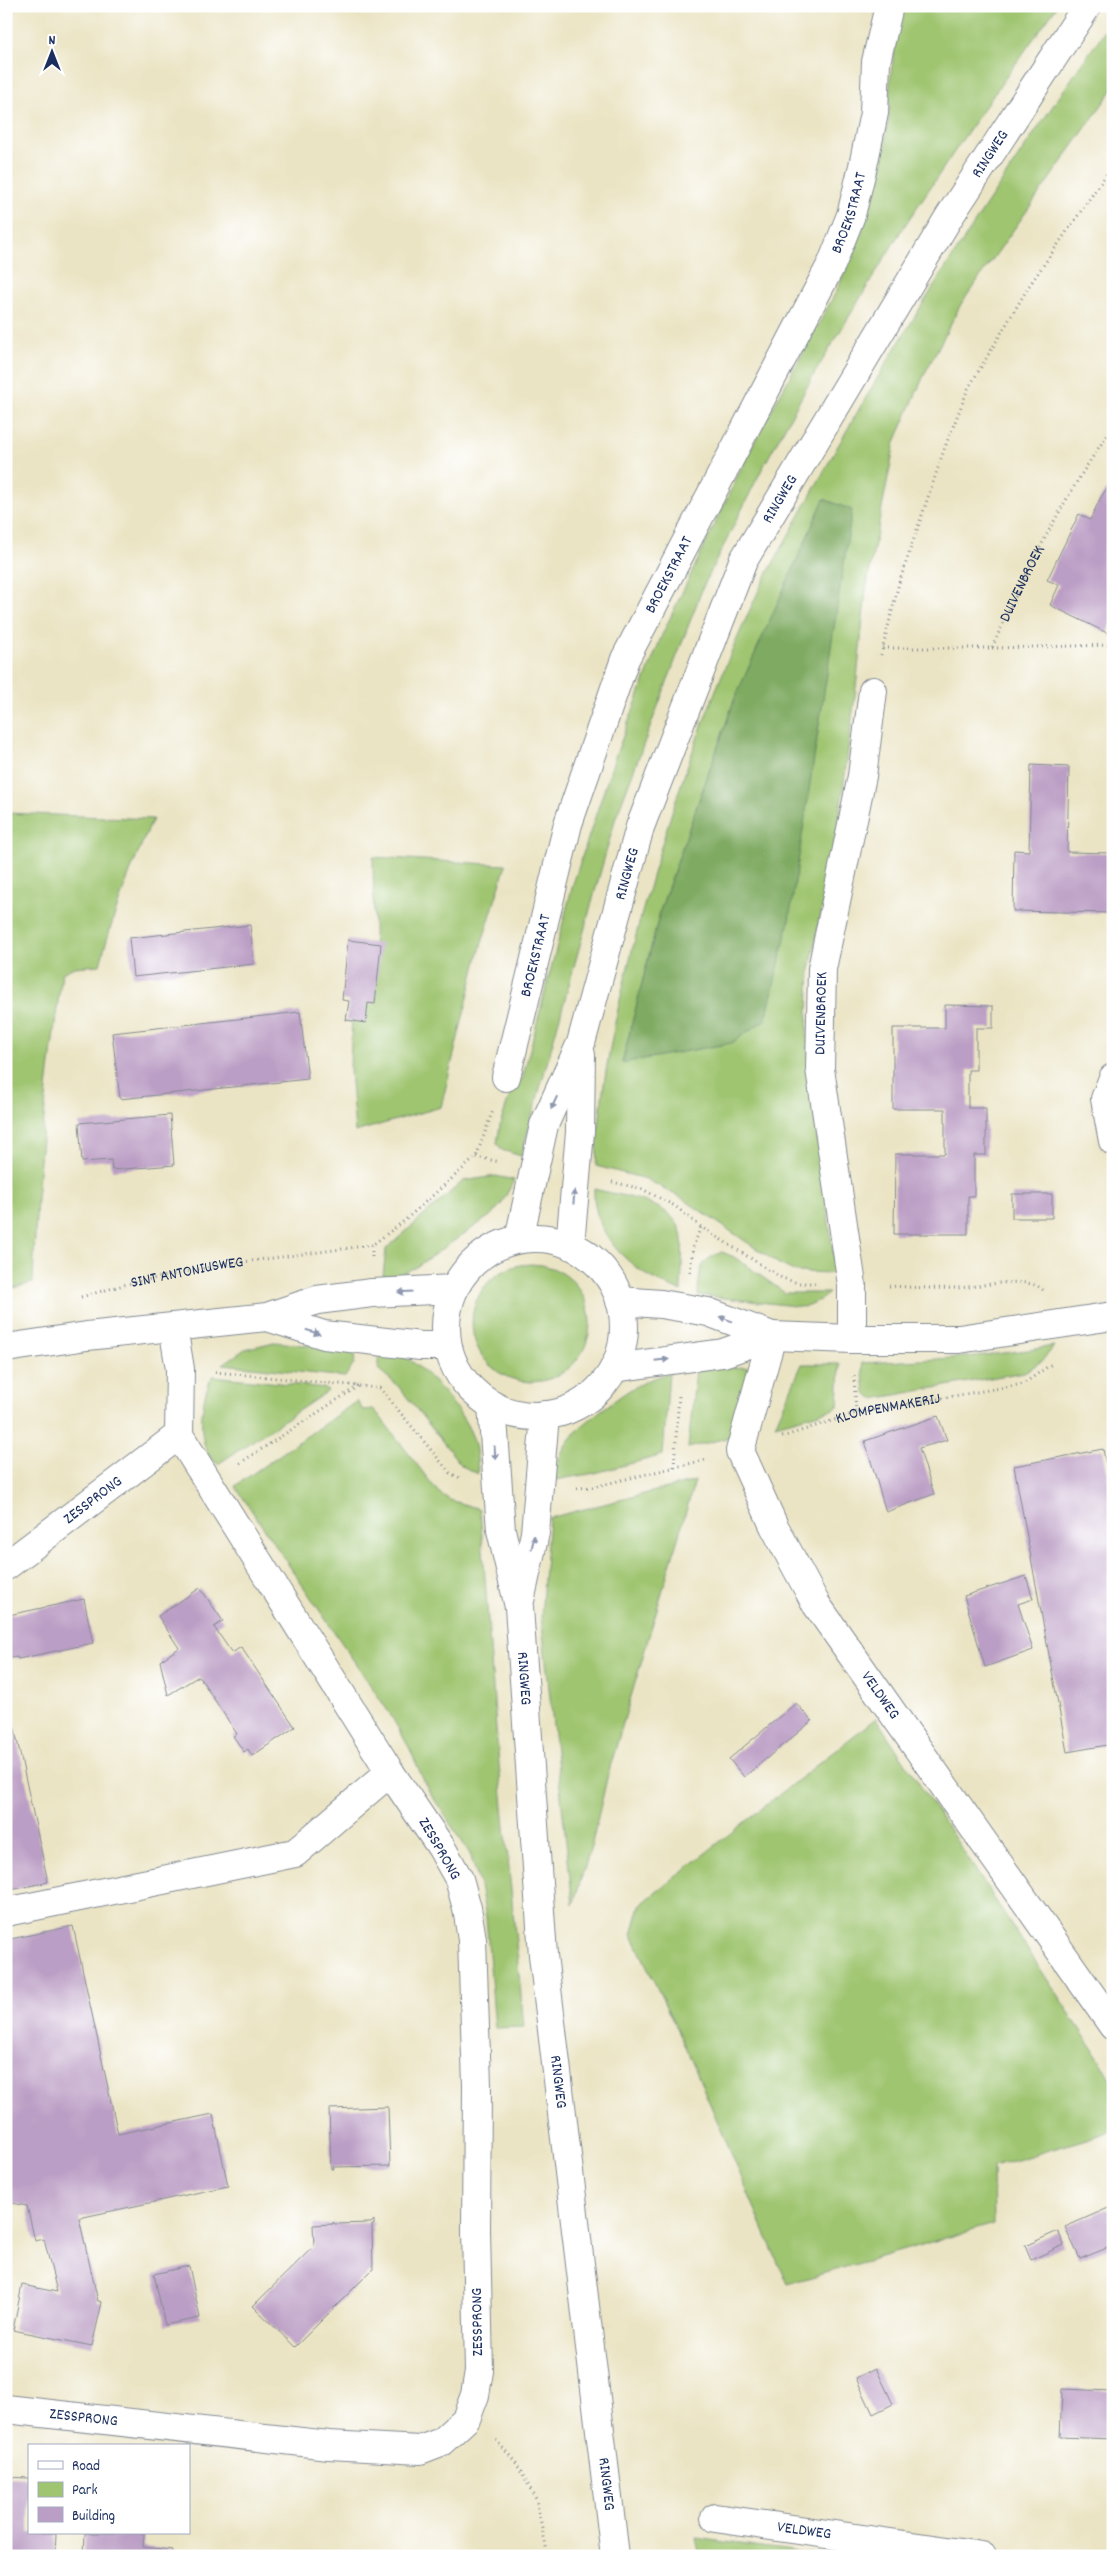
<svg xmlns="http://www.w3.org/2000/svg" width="1119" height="2562" viewBox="0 0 1119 2562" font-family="Dekko,sans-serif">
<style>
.green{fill:#9fc570;stroke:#5d7a67;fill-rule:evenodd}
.forest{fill:#7faa62;stroke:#4d6c60}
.building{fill:#bb9ec5}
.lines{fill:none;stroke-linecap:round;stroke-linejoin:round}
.minor-casing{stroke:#838a91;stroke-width:30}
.tertiary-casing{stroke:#838a91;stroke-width:30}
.secondary-casing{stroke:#838a91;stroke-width:30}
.path{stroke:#838a91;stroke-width:3;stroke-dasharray:1 4;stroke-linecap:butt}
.minor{stroke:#fff;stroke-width:28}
.tertiary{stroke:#fff;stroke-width:28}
.secondary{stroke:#fff;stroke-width:28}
.oneway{fill:#8d97ae}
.labels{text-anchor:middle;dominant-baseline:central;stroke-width:4;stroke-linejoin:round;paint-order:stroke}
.street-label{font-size:16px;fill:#1b2f5e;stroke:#fff}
</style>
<rect width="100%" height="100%" fill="#fff"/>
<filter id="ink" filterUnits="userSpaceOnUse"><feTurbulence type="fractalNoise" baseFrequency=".02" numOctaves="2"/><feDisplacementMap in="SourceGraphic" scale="10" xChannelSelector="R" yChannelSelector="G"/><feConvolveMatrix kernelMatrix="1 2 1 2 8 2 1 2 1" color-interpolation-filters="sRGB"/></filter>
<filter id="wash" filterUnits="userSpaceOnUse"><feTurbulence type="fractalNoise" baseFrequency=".0096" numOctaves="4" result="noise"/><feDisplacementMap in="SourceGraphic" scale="20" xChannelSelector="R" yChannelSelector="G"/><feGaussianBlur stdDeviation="1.12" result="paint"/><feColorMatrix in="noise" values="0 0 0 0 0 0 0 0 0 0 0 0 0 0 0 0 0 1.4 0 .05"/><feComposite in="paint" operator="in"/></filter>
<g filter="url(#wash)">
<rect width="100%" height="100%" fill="#ebe4c4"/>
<path class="green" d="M901,6H1057L981,112L901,231L813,376L761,471L703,587L615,820L521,1156L502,1150L497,1143L500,1125L515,1079L522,1080L573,884L615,757L662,635L750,450L836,292L861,234L881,174L889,113L890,80Z
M1113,19V89L961,304L925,373L895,442L866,589L857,679L839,821L810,969L807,1033L811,1091L836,1273L796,1272L779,1264L683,1199L646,1179L596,1166C600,1077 620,994 643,909C673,799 711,693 759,590C776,556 796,523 814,489C903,326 1006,172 1113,19ZM735,698L622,1063L661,908Z
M6,813L153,819C131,866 113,914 100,965L74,967L62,973C47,1076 36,1179 33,1283L6,1290Z
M373,857L506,865L478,956L441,1107L355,1132L350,1069L352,1013L375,991Z
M496,1176L514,1180L501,1205L490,1216L416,1267L399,1275L383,1276L386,1249L463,1181Z
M594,1189C620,1196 668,1200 680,1229C685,1243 681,1275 681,1291C638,1276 592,1240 594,1189Z
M722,1252L734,1257L785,1293H829L820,1300L803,1307L698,1295C700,1271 697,1262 722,1252Z
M472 1323a59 59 0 1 1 118 0a59 59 0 1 1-118 0Z
M274,1342L356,1350L354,1364L345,1377L223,1364L245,1349Z
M1054,1346C1046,1358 1038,1365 1024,1372L873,1399L865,1392L862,1363C928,1360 989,1357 1054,1346Z
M380,1352C387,1354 396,1354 402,1356C424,1365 462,1411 471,1433C477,1446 477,1460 478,1474L462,1466L398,1386L378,1369Z
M802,1364H840L838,1406L834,1409L775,1425Z
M748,1367L743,1413L734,1436L688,1448L696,1369Z
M669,1373L663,1455L595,1473L555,1480C557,1447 575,1431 599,1412C626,1392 636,1383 669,1373Z
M213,1376L326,1388L328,1391L218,1464C194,1451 200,1395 213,1376Z
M357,1401L363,1410L373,1409L378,1414L438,1492L450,1500L480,1509L497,1743L524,2027L495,2028L486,1917L480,1886L470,1854L427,1788L410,1749L390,1714L235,1486Z
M695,1481L608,1774L592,1843L573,1905L541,1616L549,1518Z
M876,1718L1100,2060L1113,2083V2131L993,2167L994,2224L787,2284L689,2055L632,1935L640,1905Z
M696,2538L829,2556H700Z"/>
<path class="forest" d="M824,499L852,510L789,921L766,1019L732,1043L622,1063L661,908L735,698Z"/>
<g id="blocks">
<path class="building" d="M1113,480V621L1107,633L1050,605L1059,585L1047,580L1079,514L1090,520L1101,497Z
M1031,765L1069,767L1067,852L1113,853V913L1013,911L1014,850L1029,851Z
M250,925L254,964L133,977L129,938Z
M348,940L381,944L375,1004L368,1003L366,1023L346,1020L349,1001L342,1000Z
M945,1005L993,1006V1028H976V1070H968V1108H986V1155H974V1196H968V1234H894L895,1154H945V1109H893V1028H945Z
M300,1012L308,1079L120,1099L112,1033Z
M170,1115L174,1165L112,1170L111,1160L82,1162L79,1123Z
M1012,1194H1052V1218H1012Z
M938,1416L947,1440L919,1448L934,1494L886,1512L865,1441Z
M1103,1449L1113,1503V1744L1067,1752L1014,1466Z
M1026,1576L1033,1599L1018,1604L1033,1650L985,1667L964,1596Z
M200,1588L223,1621L214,1627L232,1653L241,1647L295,1727L252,1756L248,1749L244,1752L233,1736L237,1734L199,1676L168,1695L160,1661L179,1648L158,1616Z
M84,1599L93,1643L18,1659L17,1657L6,1659V1618L9,1615Z
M6,1689L48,1882L6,1891Z
M796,1703L812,1721L744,1777L729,1759Z
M73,1926L118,2134L213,2114L228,2186L79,2218L98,2301L102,2302L92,2346L13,2330L22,2285L57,2292L44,2239L35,2241L27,2206L6,2202V1940Z
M388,2107L390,2166L333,2167L334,2169H331L329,2109Z
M1113,2206V2260L1107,2248L1080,2259L1065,2227Z
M374,2220V2225H372L373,2269L295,2347L253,2306L314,2246L313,2225L333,2224V2222L335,2224L371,2223Z
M1058,2231L1064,2245L1031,2260L1025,2246Z
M189,2266L200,2318L165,2325L154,2274Z
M876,2368L893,2404L873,2414L856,2378Z
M1062,2389L1113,2391V2439L1060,2437Z
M6,2477L29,2478V2533H56L55,2556H6Z
M85,2533H144L143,2547L173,2550L172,2556H84Z"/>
</g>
</g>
<g filter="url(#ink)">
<use href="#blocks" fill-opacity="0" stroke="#838a91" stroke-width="1"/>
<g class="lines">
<defs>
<g id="minor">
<path id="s4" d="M506,1077L568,824L625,659L832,263L851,215L863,166L874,113L876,62L889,6"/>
<path d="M1113,1078L1105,1099L1113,1141"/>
<path d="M620,1301L661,1304L708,1312L772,1336L852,1339H959L1113,1316"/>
<path id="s5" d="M772,1336L740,1451L774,1526L816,1604L1113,2026"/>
<path id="s6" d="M852,1339V1285L820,1069L822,969L862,776L873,691"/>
<path d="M614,1368L723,1353L772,1336"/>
<path id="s7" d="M6,1566L179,1435"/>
<path d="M6,1912L295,1853L390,1772"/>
<path id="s8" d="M6,2409L329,2445L420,2450L441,2442L466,2419L475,2395L479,2371L476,2230L477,2085L472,1940L467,1908L459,1879L441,1847L390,1772L179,1435L180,1369L173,1327"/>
<path id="s9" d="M715,2518L982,2556"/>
</g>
<path id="tertiary" d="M267,1317L324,1335L421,1346H447
M6,1348L87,1336L267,1317L317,1300L372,1293L454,1289"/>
<g id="secondary">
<circle cx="535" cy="1327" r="89"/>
<path id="s10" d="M519,1239L544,1125L581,1043L640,827L743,561L949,217L1087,6"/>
<path d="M570,1245L580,1132L581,1055"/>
<path id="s11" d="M492,1405L501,1530L519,1607L543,1955L615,2556"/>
<path d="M520,1601L535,1533L545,1415"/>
</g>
</defs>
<use href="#minor" class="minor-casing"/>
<use href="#tertiary" class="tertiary-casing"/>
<use href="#secondary" class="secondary-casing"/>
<g class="path">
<path id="s1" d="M883,648H992C1026,571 1064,496 1113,427"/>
<path d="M992,648L1113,645"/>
<path d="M881,655L899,583L945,447L968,389L1029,286L1113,165"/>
<path d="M476,1157L500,1162"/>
<path d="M612,1182L642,1189L675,1206L701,1227L782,1278L798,1283H815"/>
<path d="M372,1257V1245L404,1221L476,1157L493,1110"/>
<path d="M690,1272L693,1247L701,1227"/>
<path d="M889,1286C911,1287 933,1289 955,1288C976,1288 1027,1274 1043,1290"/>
<path id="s2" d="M81,1297L127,1284L220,1265L372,1245"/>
<path d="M215,1372L380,1388L450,1473L460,1478"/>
<path d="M854,1376L856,1413"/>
<path id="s3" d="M782,1437L856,1413L1023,1384L1053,1363"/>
<path d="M240,1463L360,1385"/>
<path d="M674,1467L679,1395"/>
<path d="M577,1488L593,1487L705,1460"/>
<path d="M496,2440L516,2463L536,2499L548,2556"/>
</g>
<use href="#minor" class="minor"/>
<use href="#tertiary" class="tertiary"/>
<use href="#secondary" class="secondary"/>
</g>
<defs><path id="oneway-solid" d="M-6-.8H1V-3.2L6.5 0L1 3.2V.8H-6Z" transform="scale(1.25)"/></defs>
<g class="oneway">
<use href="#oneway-solid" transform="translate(554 1103) rotate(115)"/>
<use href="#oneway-solid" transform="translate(574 1197) rotate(-85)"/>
<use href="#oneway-solid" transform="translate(405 1292) rotate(177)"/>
<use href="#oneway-solid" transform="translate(726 1319) rotate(-160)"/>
<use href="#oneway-solid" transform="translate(313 1332) rotate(17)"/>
<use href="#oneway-solid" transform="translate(662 1360) rotate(-6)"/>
<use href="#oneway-solid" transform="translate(495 1453) rotate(86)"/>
<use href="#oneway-solid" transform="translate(533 1542) rotate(-78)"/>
</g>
</g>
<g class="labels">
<g class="street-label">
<text stroke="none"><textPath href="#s10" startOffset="1192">RINGWEG</textPath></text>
<text stroke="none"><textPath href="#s4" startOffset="935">BROEKSTRAAT</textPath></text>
<text stroke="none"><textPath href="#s10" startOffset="788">RINGWEG</textPath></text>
<text stroke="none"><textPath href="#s4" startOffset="530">BROEKSTRAAT</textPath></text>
<text stroke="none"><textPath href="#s1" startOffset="180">DUIVENBROEK</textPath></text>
<text stroke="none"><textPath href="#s10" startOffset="382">RINGWEG</textPath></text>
<text stroke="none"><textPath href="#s4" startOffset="125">BROEKSTRAAT</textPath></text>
<text stroke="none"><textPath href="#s6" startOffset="328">DUIVENBROEK</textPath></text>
<text stroke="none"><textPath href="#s2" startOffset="109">SINT ANTONIUSWEG</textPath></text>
<text stroke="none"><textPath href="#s3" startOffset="110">KLOMPENMAKERIJ</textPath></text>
<text stroke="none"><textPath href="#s7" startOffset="109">ZESSPRONG</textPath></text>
<text stroke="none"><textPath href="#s11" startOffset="276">RINGWEG</textPath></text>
<text stroke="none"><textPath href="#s5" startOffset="402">VELDWEG</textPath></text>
<text transform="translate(439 1849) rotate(60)">ZESSPRONG</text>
<text stroke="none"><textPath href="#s11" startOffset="681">RINGWEG</textPath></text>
<text transform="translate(478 2322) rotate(-91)">ZESSPRONG</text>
<text stroke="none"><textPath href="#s8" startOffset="78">ZESSPRONG</textPath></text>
<text stroke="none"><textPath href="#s11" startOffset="1086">RINGWEG</textPath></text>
<text stroke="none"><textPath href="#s9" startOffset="90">VELDWEG</textPath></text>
</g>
</g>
<rect width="1119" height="2562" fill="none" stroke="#fff" stroke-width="25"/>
<rect x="28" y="2444" width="162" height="90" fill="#ffffff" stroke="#a4acbf"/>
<rect x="38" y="2461" width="25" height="8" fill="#ffffff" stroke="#a4acbf"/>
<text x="72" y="2470" font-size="15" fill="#1b2f5e">Road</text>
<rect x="38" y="2482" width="25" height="15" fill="#9fc570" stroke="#a4acbf"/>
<text x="72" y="2494" font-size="15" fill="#1b2f5e">Park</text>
<rect x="38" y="2507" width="25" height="15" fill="#bb9ec5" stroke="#a4acbf"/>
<text x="72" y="2520" font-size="15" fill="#1b2f5e">Building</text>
<g transform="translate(52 52)" stroke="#ffffff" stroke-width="4" paint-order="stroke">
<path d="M0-4L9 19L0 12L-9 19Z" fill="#1b2f5e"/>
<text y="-8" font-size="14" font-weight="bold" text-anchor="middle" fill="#1b2f5e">N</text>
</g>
</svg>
